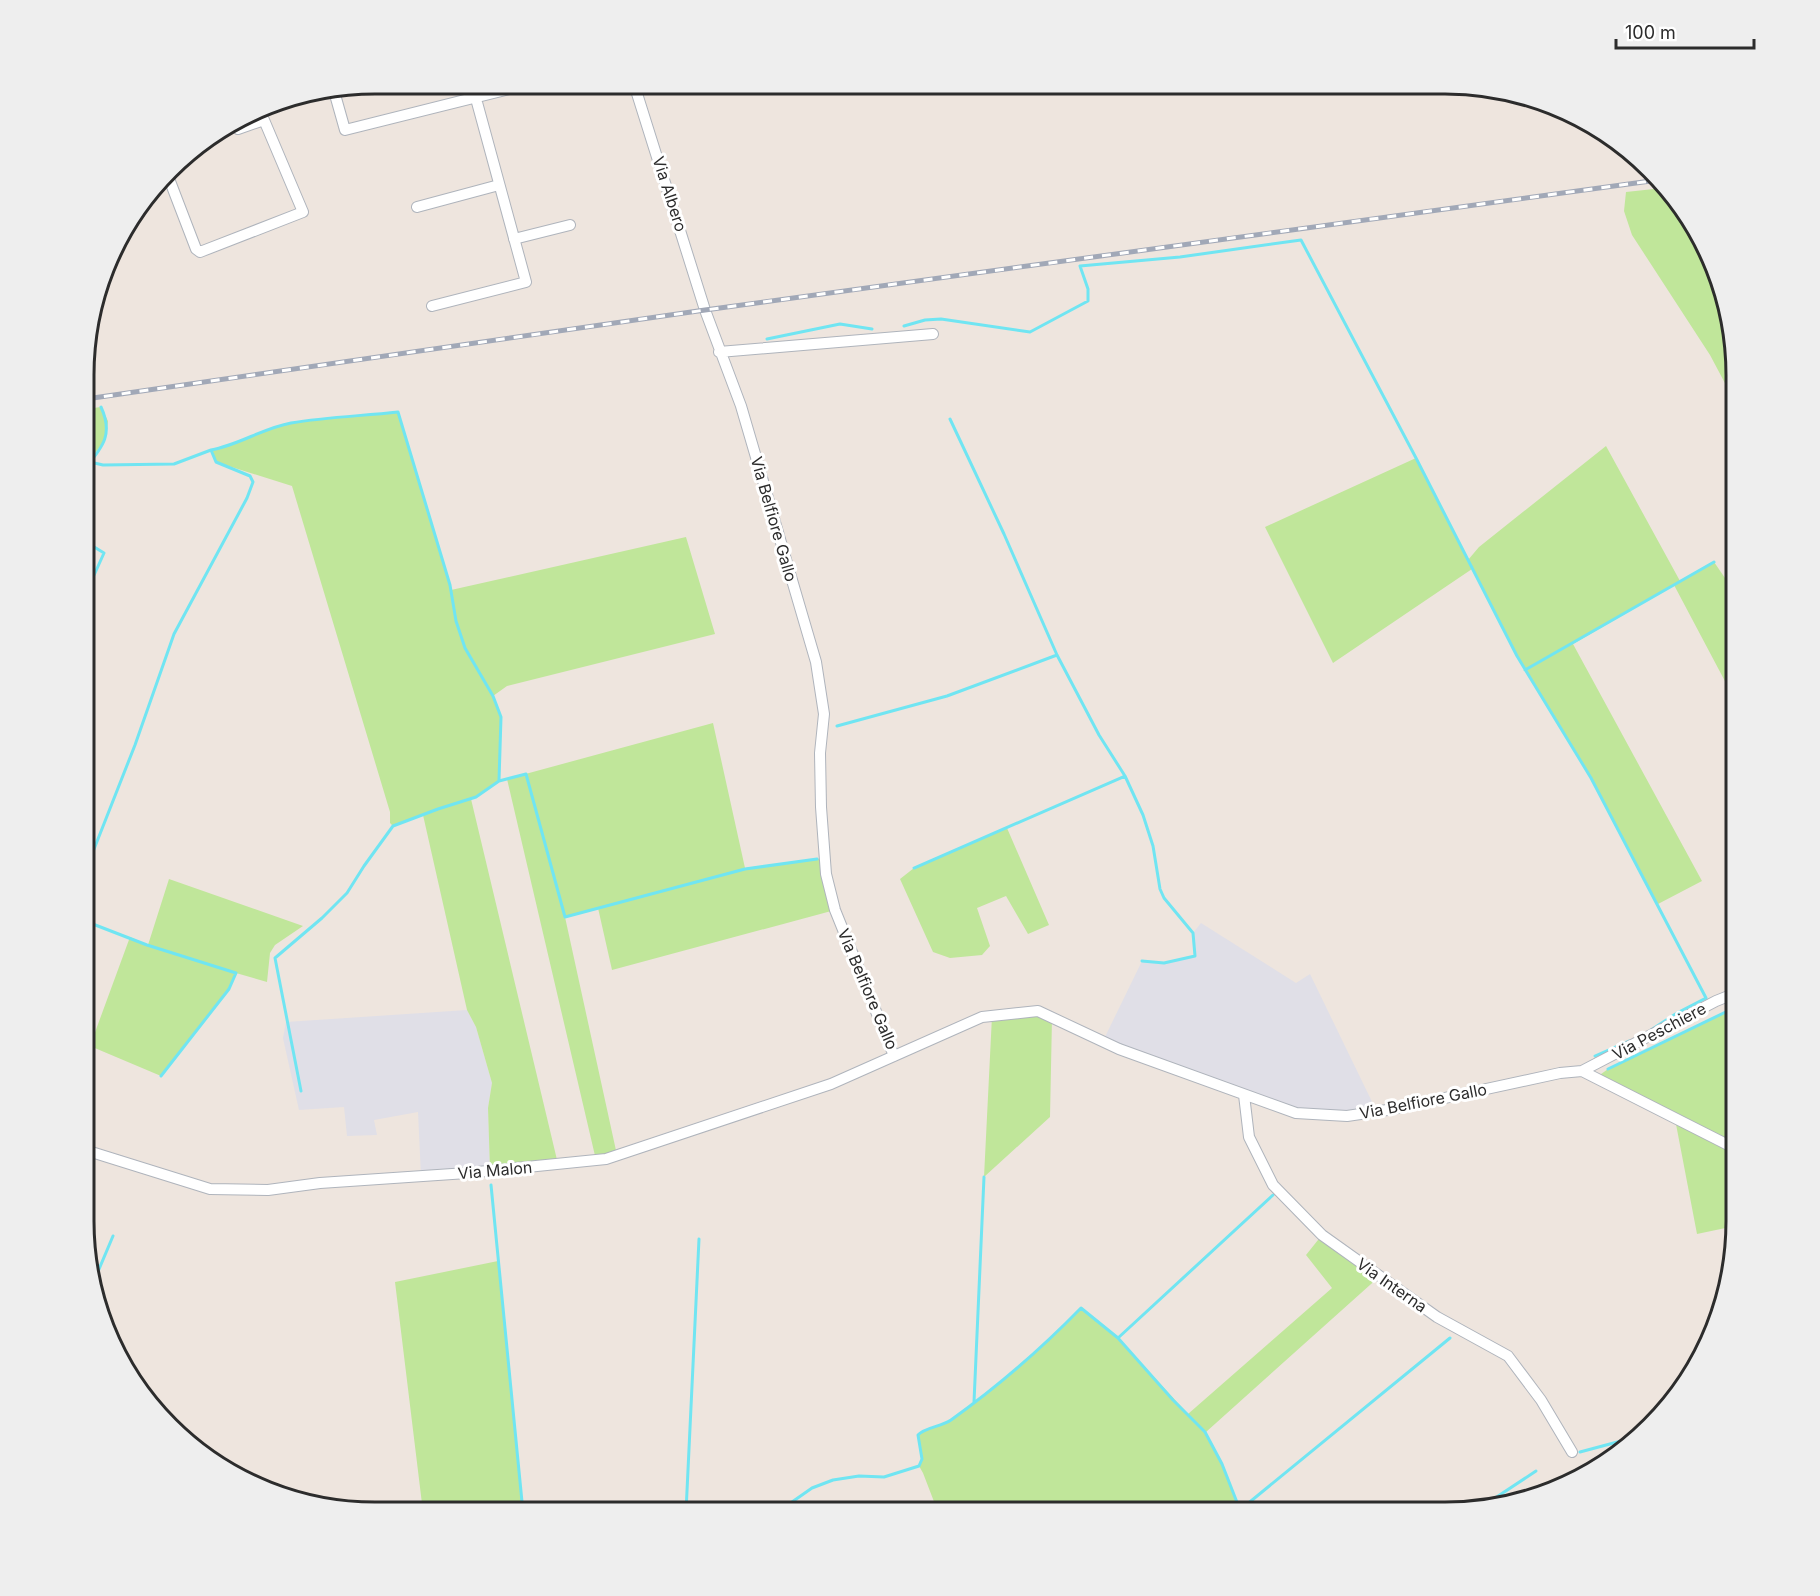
<svg xmlns="http://www.w3.org/2000/svg" width="1820" height="1596" viewBox="0 0 1820 1596" font-family="Inter,sans-serif">
<style>
.industrial{fill:#e0dfe7}
.green{fill:#c0e69a}
.lines{fill:none;stroke-linecap:round;stroke-linejoin:round}
.stream{stroke:#70e5f2;stroke-width:3}
.minor-casing{stroke:#afb4bc;stroke-width:12}
.minor{stroke:#fff;stroke-width:10}
.rail-casing{stroke:#a1a8b7;stroke-width:5}
.rail{stroke:#fff;stroke-width:3;stroke-dasharray:9;stroke-linecap:butt}
.labels{text-anchor:middle;dominant-baseline:central;stroke-width:6;stroke-linejoin:round;paint-order:stroke}
.street-label{font-size:16px;fill:#2c2c2c;stroke:#fff}
.rim{fill:none;stroke:#2c2c2c;stroke-width:3}
</style>
<rect width="100%" height="100%" fill="#eee5de"/>
<path class="industrial" d="M1201,923L1296,983L1310,974L1377,1112L1296,1113L1103,1041L1142,961L1164,963L1195,956L1193,933Z
M467,1010L476,1027L492,1083L488,1108L490,1170L421,1176L418,1112L374,1120L377,1135L347,1136L344,1107L299,1110L283,1038L286,1022Z"/>
<path class="green" d="M1663,188L1714,264L1735,356V402L1710,355L1632,235L1624,211L1626,192Z
M101,407L108,421L106,438L86,466V409Z
M398,412L451,590L686,537L715,634L507,686L493,696L501,717L499,781L471,799L558,1164L490,1170L488,1108L492,1083L476,1027L467,1010L423,815L393,826L390,823V812L292,486L216,462L211,450C239,445 263,428 291,423C326,417 362,416 398,412Z
M1606,446L1680,581L1714,562L1725,578L1736,571V702L1674,585L1573,644L1702,881L1658,904L1591,778L1525,670L1472,569L1333,663L1265,527L1416,458L1468,560L1479,547Z
M713,723L745,868L824,858L835,910L612,970L598,908L565,917L617,1155L596,1160L507,779Z
M1007,828L1049,925L1028,934L1006,896L977,908L990,946L982,955L950,958L933,952L900,879L914,868Z
M169,879L303,926L275,945L270,953L267,982L236,973L229,989L161,1076L90,1046L130,937L148,945Z
M1736,1007V1220L1735,1226L1697,1234L1675,1119L1597,1077L1608,1069Z
M1038,1011L1052,1018L1050,1117L984,1177L992,1016Z
M1322,1235L1380,1276L1206,1432L1222,1464L1240,1510L1238,1511L938,1512L923,1473L919,1466L922,1459L918,1435C925,1427 941,1427 951,1420C997,1387 1041,1349 1081,1308L1118,1338L1188,1414L1332,1288L1306,1255Z
M498,1261L523,1512H423L395,1282Z"/>
<g class="lines">
<path class="stream" d="M904,326L925,320L941,319L1030,332L1088,301V289L1080,266L1180,257L1301,240L1416,458L1517,656L1591,778L1706,998L1677,1013L1651,1030
M767,339L840,324L872,329
M950,419L1004,534L1057,655L1099,735L1125,776L1143,815L1153,846L1160,889L1164,898L1193,933L1195,956L1164,963L1142,961
M211,450C239,445 263,428 291,423C326,417 362,416 398,412L450,585L456,621L465,648L493,696L501,717L499,781L476,797L438,809L393,826L364,866L347,893L322,918L275,958L301,1091
M86,467C104,446 113,433 101,407
M86,593L104,553L86,542
M1525,670L1714,562
M837,726L947,696L1057,655
M499,781L526,774L565,917L745,869L817,859
M914,868L1125,776
M85,872L135,745L174,634L247,498L253,482L250,476L216,462L211,450L174,464L103,465L90,462
M85,921L147,945L236,973L229,989L161,1076
M1595,1056L1629,1041
M1608,1069L1736,1007
M491,1185L523,1512
M94,1281L113,1236
M1118,1338L1273,1195
M974,1402L984,1177
M1580,1452L1636,1437
M1480,1508L1536,1471
M1240,1510L1450,1338
M661,1512H685
M686,1512L699,1239
M772,1512L782,1509L812,1488L833,1480L859,1476L884,1477L919,1466L922,1459L918,1435C925,1427 941,1427 951,1420C997,1387 1041,1349 1081,1308L1118,1338L1173,1400L1205,1432L1222,1464L1240,1510L1238,1511"/>
<defs>
<path id="minor" d="M634,84L705,310L741,406L816,662L824,714L820,753L821,807L826,874L835,910L894,1056
M334,91L345,130L529,84
M168,176L196,249L200,252L303,212L264,120L238,129
M417,207L499,185
M122,234L126,226
M514,239L570,225
M432,306L526,282L472,84
M719,352L933,334
M1582,1071L1716,1001L1736,993
M1244,1095L1249,1137L1273,1185L1322,1235L1437,1317L1508,1356L1541,1400L1572,1452
M85,1150L210,1189L268,1190L320,1183L467,1173L606,1159L831,1084L982,1017L1038,1011L1119,1049L1296,1113L1347,1116L1394,1109L1560,1073L1582,1071L1736,1149"/>
</defs>
<use href="#minor" class="minor-casing"/>
<use href="#minor" class="minor"/>
<defs>
<path id="rail" d="M86,399L705,310L1658,180"/>
</defs>
<use href="#rail" class="rail-casing"/>
<use href="#rail" class="rail"/>
</g>
<g class="labels">
<g class="street-label">
<text transform="translate(670 194) rotate(72)">Via Albero</text>
<text transform="translate(774 519) rotate(74)">Via Belfiore Gallo</text>
<text transform="translate(868 989) rotate(67)">Via Belfiore Gallo</text>
<text transform="translate(1659 1031) rotate(-28)">Via Peschiere</text>
<text transform="translate(1423 1101) rotate(-11)">Via Belfiore Gallo</text>
<text transform="translate(495 1170) rotate(-5)">Via Malon</text>
<text transform="translate(1392 1285) rotate(35)">Via Interna</text>
</g>
</g>
<path d="M0 0H1820V1596H0ZM375 94H1445A281 281 0 0 1 1726 375V1221A281 281 0 0 1 1445 1502H375A281 281 0 0 1 94 1221V375A281 281 0 0 1 375 94Z" fill="#eee" fill-rule="evenodd"/>
<path class="rim" d="M375 94H1445A281 281 0 0 1 1726 375V1221A281 281 0 0 1 1445 1502H375A281 281 0 0 1 94 1221V375A281 281 0 0 1 375 94Z"/>
<path d="M1616 39v9h138v-9" fill="none" stroke="#2c2c2c" stroke-width="3"/>
<text x="1625" y="39" font-size="18" fill="#2c2c2c" stroke="#ffffff" stroke-width="4.5" paint-order="stroke">100 m</text>
</svg>
